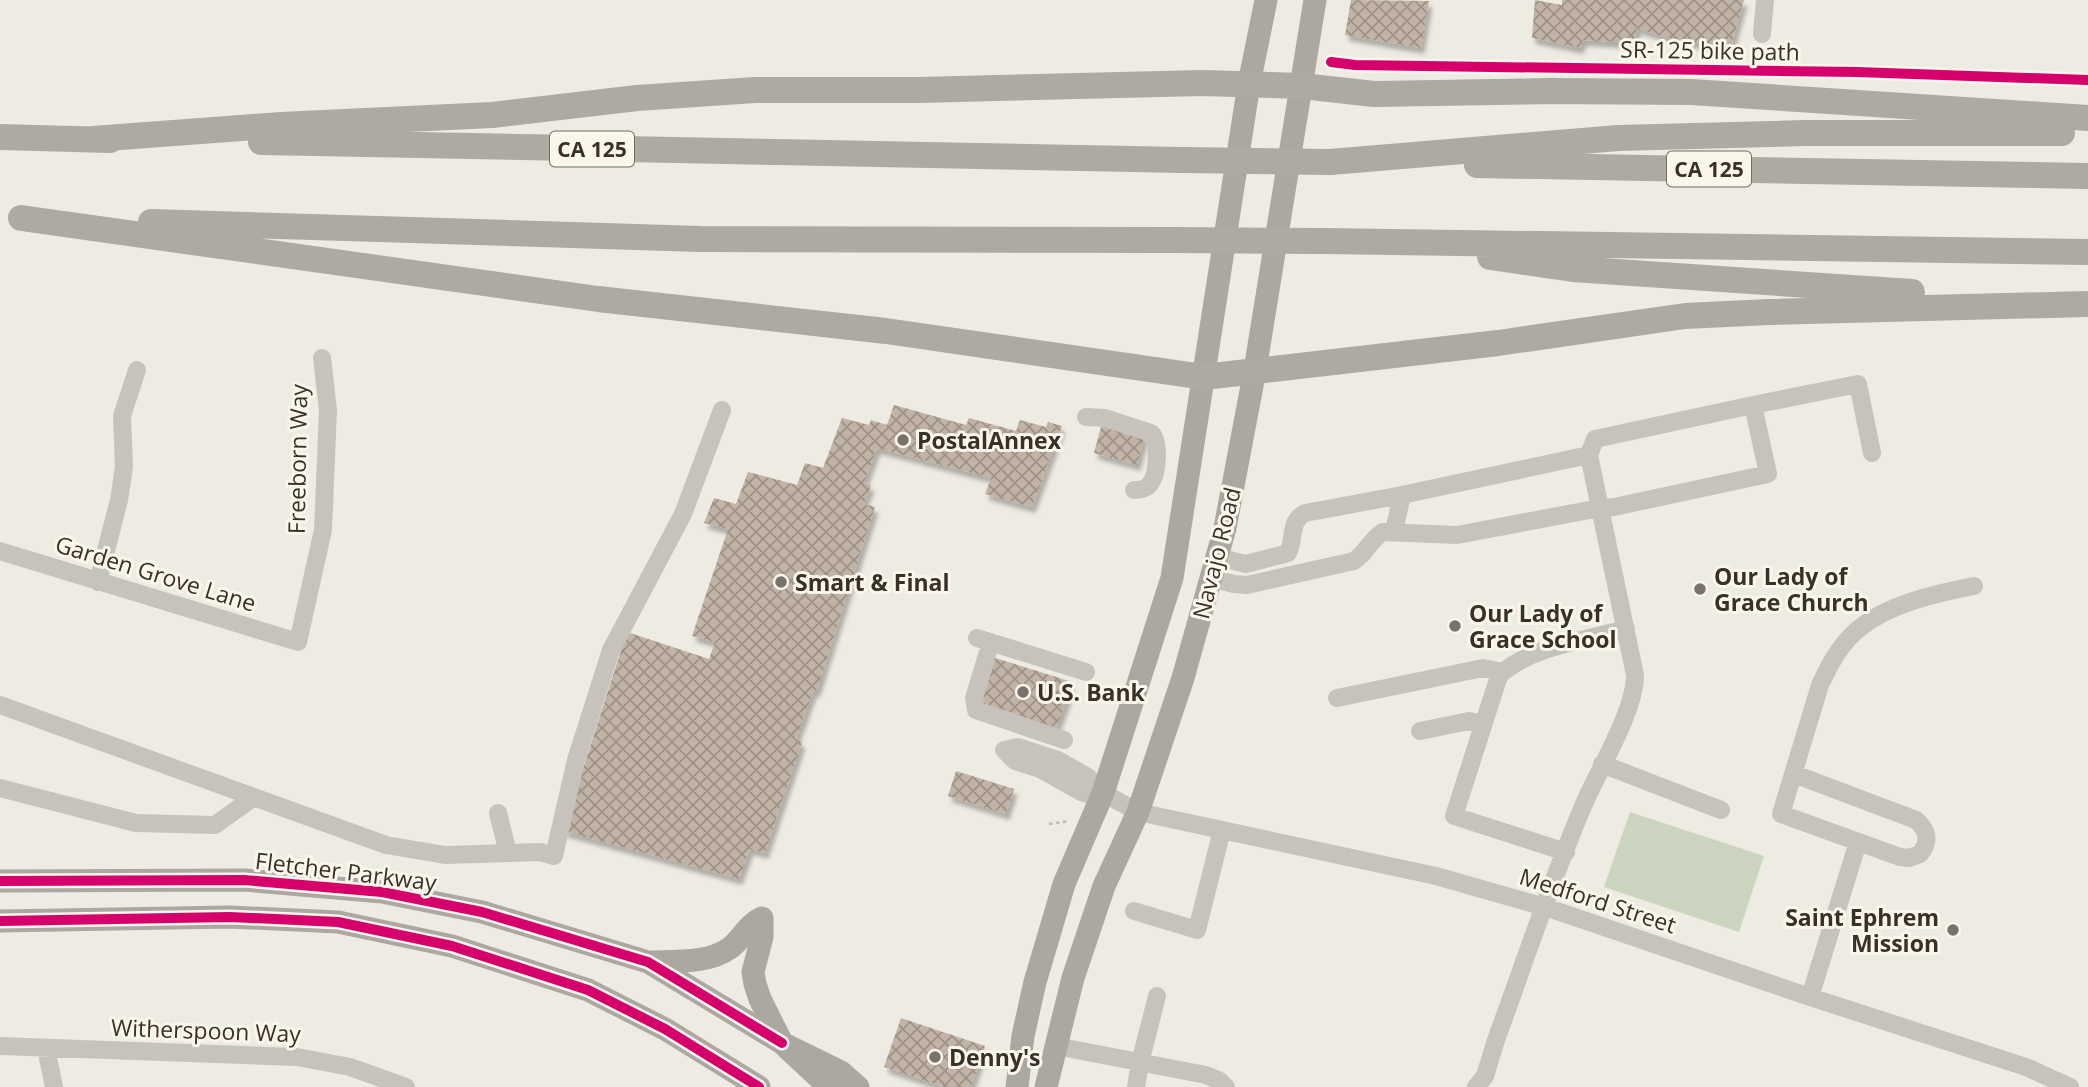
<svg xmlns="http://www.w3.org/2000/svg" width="2088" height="1087" viewBox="0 0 2088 1087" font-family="'Open Sans',sans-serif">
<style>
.green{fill:#cbd4be}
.building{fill:url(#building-cross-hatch);filter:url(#shadow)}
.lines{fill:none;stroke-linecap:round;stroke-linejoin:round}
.path{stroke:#c0bcb4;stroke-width:2.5;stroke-dasharray:3.5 3.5;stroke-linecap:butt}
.minor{stroke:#c7c3bc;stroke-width:18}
.major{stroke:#aca8a1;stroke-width:23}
.highway{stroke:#adaaa2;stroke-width:26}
.highway-bridge{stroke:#adaaa2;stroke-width:26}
.cycleway-casing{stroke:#faf6eb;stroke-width:15}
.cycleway{stroke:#d6006c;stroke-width:10}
.poi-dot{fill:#78726b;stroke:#faf6eb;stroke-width:2.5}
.labels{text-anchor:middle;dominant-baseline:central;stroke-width:6;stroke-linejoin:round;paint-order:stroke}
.shield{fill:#faf6eb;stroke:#726c64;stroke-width:2}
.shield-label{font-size:21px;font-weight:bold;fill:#38312a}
.street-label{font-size:23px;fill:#38312a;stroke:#faf6eb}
.poi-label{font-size:23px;font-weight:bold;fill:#38312a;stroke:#faf6eb;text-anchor:start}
</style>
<defs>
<pattern id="building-cross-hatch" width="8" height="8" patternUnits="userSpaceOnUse" patternTransform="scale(1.75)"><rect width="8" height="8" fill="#c1b3a5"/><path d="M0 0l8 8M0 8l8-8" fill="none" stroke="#9e9287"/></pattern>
<filter id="shadow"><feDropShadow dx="3.5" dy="6" stdDeviation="2" flood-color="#0004"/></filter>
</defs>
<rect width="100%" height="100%" fill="#eeebe3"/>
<path class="green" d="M1630,812L1764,856L1739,932L1604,887Z"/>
<path class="building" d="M1351,0L1429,1L1421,48L1345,35Z
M1535,0L1562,5V0H1744L1730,50L1664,37L1637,28L1634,43L1583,40L1580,48L1532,38Z
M894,405L966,425L969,418L1016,431L1020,420L1046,427L1048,422L1062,426L1032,507L985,494L991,478L877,448L864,483L871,485L864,504L875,507L817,690L813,692L796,739L802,742L765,853L750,849L739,879L563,831L627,632L709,659L715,642L692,636L728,529L704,523L714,498L736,504L748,472L797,485L805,463L823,468L842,418L869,425L871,420L887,425Z
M1102,423L1145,435L1137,465L1094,453Z
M992,657L1069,681L1071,688L1057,727L1054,729L981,708Z
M956,771L1014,789L1006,814L948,796Z
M901,1018L985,1046L971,1087H944L884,1067Z"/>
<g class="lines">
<path class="path" d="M1049,824L1069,821"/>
<path class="minor" d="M1762,34L1765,0
M1753,405L1768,474L1614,507L1600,508L1589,455L1595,439Z
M1753,405L1858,384L1872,453
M1086,417L1105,418L1151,433C1160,441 1158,474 1150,484C1146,489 1140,490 1134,490
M1394,531L1402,495L1589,455
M0,551L298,642L323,530L328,410L322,358
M1217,557L1246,564L1288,553C1295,539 1289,521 1305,513L1402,495
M1211,578L1234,584L1247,585L1354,561C1366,553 1371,539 1383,532L1457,535L1600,508L1635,675C1635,711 1599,769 1584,804C1551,881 1525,961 1496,1040L1485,1076L1476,1087
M98,582L119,500L124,467L122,416L137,370
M977,638L1086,672
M991,642L974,698L976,710L1064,740
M1337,698L1483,668L1503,672
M0,705L386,845L445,855L540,852L554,856L576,760L611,650L683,514L722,410
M1420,731L1469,721L1483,724
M1602,764L1721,810
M1794,774L1916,820C1928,830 1930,842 1920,854L1909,858L1900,857L1781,814L1820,685C1828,668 1836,652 1849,638C1878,606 1933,594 1974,586
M0,788L136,823L215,825L254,797
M1103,793L1092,795L1081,792L1040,769L1015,761L1004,750L1018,747L1058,760L1088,777L1103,793L1138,812L1436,876L1545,907L1810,997L2026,1067L2070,1087
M498,813L508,853
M1566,852L1454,816L1499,676C1528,647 1586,640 1626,629
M1134,911L1197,930L1222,830
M1810,997L1858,842
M0,1046L297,1057L350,1067L406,1087
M1056,1046L1206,1075L1220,1081L1226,1087
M46,1048L54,1087
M1136,1087L1140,1063L1157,996"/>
<path class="major" d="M0,881L244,880L382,892L482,912L648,962L782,1043L829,1087
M0,921L230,917L338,922L452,946L588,990L665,1029L759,1087
M648,962C674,961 708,964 730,948C742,939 747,925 762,918V937L753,972L755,984L760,999L782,1043L841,1072L858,1087
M1017,1087L1023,1036L1035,982L1064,884L1103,793L1172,578L1249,84L1266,0
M1046,1087L1073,978L1104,886L1138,812L1183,678L1225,528L1255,370L1315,0"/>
<path class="highway" d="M0,137L110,140
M93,139L281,125L492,115L637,98L755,90H918L1202,83L1302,86L1374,94L1550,91L1691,92L2088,118
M261,142L1183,160
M1330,162L1618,138L1805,133H2062
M1477,165L2088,176
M21,218L598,299L886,331L1204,377L1498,343L1685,316L1769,312L2088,304
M151,222L700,239L1171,240
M1325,241L2088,252
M1490,257L1573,269L1912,292"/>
<path class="highway-bridge" d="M1183,160L1330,162
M1171,240L1325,241"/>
<defs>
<path id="cycleway" d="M1331,62L1355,65L1857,72L2088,80
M0,881L244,880L382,892L482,912L648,962L782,1043
M0,921L230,917L338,922L452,946L588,990L665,1029L759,1087"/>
</defs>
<use href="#cycleway" class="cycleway-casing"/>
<use href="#cycleway" class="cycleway"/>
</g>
<g class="poi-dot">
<circle cx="903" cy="440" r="7"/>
<circle cx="781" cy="582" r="7"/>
<circle cx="1700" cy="589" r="7"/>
<circle cx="1455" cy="626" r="7"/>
<circle cx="1023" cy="692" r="7"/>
<circle cx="1953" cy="930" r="7"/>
<circle cx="935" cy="1057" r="7"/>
</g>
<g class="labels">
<g class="shield">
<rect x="550" y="131.5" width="84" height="35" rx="5"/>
<rect x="1667" y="151.5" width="84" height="35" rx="5"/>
</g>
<g class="shield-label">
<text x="592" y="149">CA 125</text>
<text x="1709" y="169">CA 125</text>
</g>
<g class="street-label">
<text transform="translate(1710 50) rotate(1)">SR-125 bike path</text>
<text transform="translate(297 459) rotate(-89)">Freeborn Way</text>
<text transform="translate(1216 553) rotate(-76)">Navajo Road</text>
<text transform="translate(156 573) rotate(17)">Garden Grove Lane</text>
<text transform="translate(346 871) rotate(7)">Fletcher Parkway</text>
<text transform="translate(1598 900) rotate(18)">Medford Street</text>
<text transform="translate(206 1030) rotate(2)">Witherspoon Way</text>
</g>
<g class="poi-label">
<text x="917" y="440">PostalAnnex</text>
<text x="1714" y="576">Our Lady of<tspan x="1714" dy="26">Grace Church</tspan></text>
<text x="795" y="582">Smart &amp; Final</text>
<text x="1469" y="613">Our Lady of<tspan x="1469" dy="26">Grace School</tspan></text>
<text x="1037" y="692">U.S. Bank</text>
<text x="1939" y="917" text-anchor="end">Saint Ephrem<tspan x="1939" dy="26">Mission</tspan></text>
<text x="949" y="1057">Denny's</text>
</g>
</g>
</svg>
